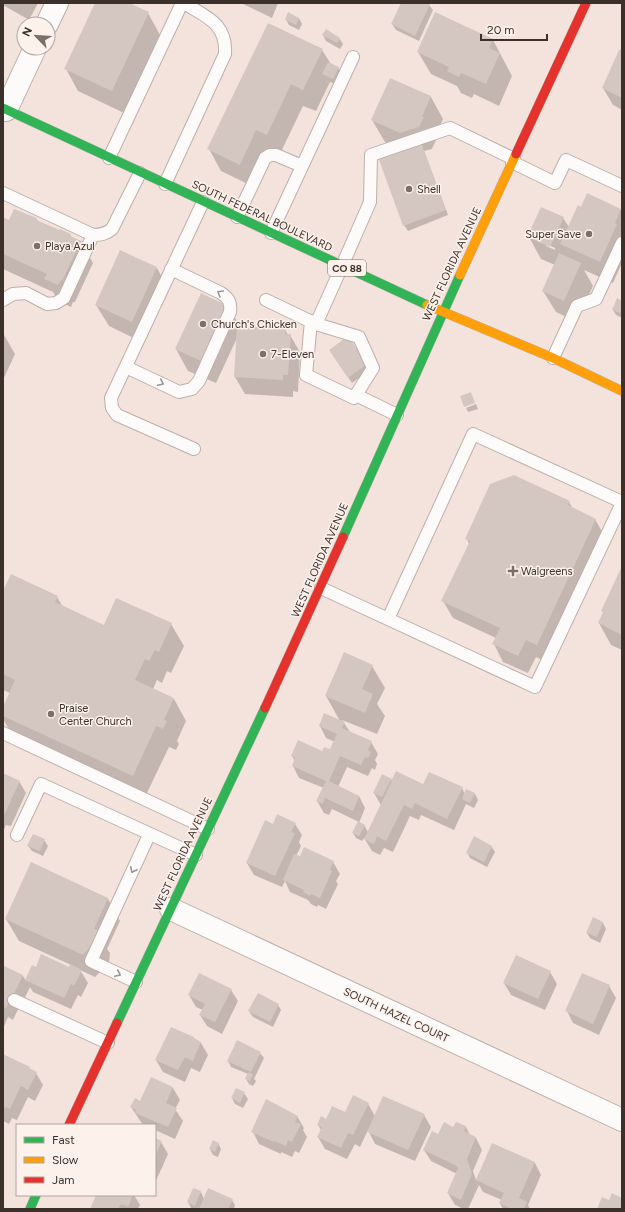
<svg xmlns="http://www.w3.org/2000/svg" width="625" height="1212" viewBox="0 0 625 1212" font-family="Figtree,sans-serif">
<style>
.shadow{fill:#0003;fill-rule:evenodd}
.building{fill:#d4c7c2}
.lines{fill:none;stroke-linecap:round;stroke-linejoin:round}
.lane-casing{stroke:#bcafaa;stroke-width:14}
.street-casing{stroke:#bcafaa;stroke-width:24}
.fast-casing{stroke:#bcafaa;stroke-width:10}
.slow-casing{stroke:#bcafaa;stroke-width:10}
.jam-casing{stroke:#bcafaa;stroke-width:10}
.lane{stroke:#fdfbfa;stroke-width:12}
.street{stroke:#fdfbfa;stroke-width:22}
.fast{stroke:#30b455;stroke-width:9}
.slow{stroke:#ff9f0a;stroke-width:9}
.jam{stroke:#e5322d;stroke-width:9}
.oneway{stroke:#9c9692}
.poi-dot{fill:#7c6f69;stroke:#fdf1ec;stroke-width:1.5}
.labels{text-anchor:middle;dominant-baseline:central;stroke-width:3;stroke-linejoin:round;paint-order:stroke}
.shield{fill:#fdf1ec;stroke:#766a65;stroke-width:1}
.shield-label{font-size:10px;font-weight:bold;fill:#3c302b}
.poi-label{font-size:11px;fill:#3c302b;stroke:#fdf1ec;text-anchor:start}
.street-label{font-size:11px;fill:#3c302b;stroke:#fdf1ec}
</style>
<rect width="100%" height="100%" fill="#f4e3dd"/>
<path class="shadow" d="M3,3H38L29,20L3,5Z
M96,3H128L148,13L160,35L124,113L78,91L66,69Z
M241,3H278L272,18Z
M402,3H426L429,5L433,10L419,41L396,30L392,24Z
M299,18L302,24L299,30L289,25L286,20Z
M323,35L339,38L343,44L340,49L326,41Z
M493,40L512,76L499,106L474,94L472,98L461,93L457,86L431,74L418,52Z
M322,50L331,64L338,67L341,73L336,84L330,82L316,111L303,106L279,156L269,151L252,186L221,171L209,149Z
M622,50V110L613,105L603,88Z
M391,79L431,97L443,119L434,138L436,140L432,149L424,151L448,215L408,231L404,225L401,150L385,142L372,120Z
M581,208L621,210L622,212V263L613,283L584,270L593,286L577,322L556,312L543,291L555,265L541,259L529,237L563,218L569,227ZM546,244L555,248V250L546,246Z
M3,218L10,221L36,219L38,221L70,235L72,237L81,241L93,263L75,302H73L71,307L58,301L53,292L3,269Z
M157,268L169,290L144,343L109,326L96,305Z
M622,302V318L616,315L613,310Z
M229,307L240,327L285,329L288,335H290L300,352L298,392L293,391V397L245,394L235,377L237,338L216,383L188,371L176,349Z
M3,333L15,354L3,380Z
M348,338L370,370L352,383L333,355Z
M476,404L478,409L468,412L466,408Z
M569,502L573,509L595,519L605,537L546,662L536,657L528,673L503,662L494,644L496,638L453,618L443,601L469,544L467,539Z
M622,569V650L611,645L599,623L604,613L603,611Z
M3,594L57,597L63,607L105,626L171,624L184,646L171,673L167,671L162,683L157,680L153,689L174,699L186,721L177,741L179,744L176,750L169,747L145,797L13,736L3,719V709L10,693L3,690Z
M372,666L385,688L377,704L385,716L377,734L342,720L350,732L371,742L378,754L375,760L377,764L375,770L372,768L368,776L347,767L338,787L359,796L365,808L359,823L364,825L368,832L381,805L374,793L391,779L392,781L424,785L462,788L465,794H475L478,800L474,808L466,804L454,830L421,815L419,820L410,816L393,852L384,848L380,855L372,851L364,838L362,841L356,838L353,833L359,822L332,809L329,815L324,813L317,801L324,788L299,778L293,766L295,761L292,756L331,751L335,742L326,738L320,726L340,721L326,696Z
M3,774L19,781L26,793L11,826L6,825L3,832Z
M295,824L302,835L299,842L301,846L296,856L333,862L340,874L336,881L338,884L326,909L318,905L317,907L311,904L308,900L290,892L285,881L282,887L254,875L247,863L274,825Z
M44,840L48,846L43,856L32,851L28,846Z
M491,846L495,852L487,867L470,858L467,852Z
M32,864L108,899L120,921L107,949L110,953L109,963L95,977L80,970L88,983L81,997L78,995L71,1009L33,992L30,987L21,1006L20,1005L13,1020L8,1017L3,1029V971L5,967L23,976L26,981L32,966L36,968H69L71,965L19,941L6,919Z
M593,919L603,923L606,929L600,943L590,938L587,933Z
M550,972L557,984L545,1010L511,995L504,983Z
M609,986L616,998L599,1035L573,1023L567,1011Z
M231,990L238,1001L222,1034L207,1026L200,1015L203,1010L196,1007L189,995Z
M278,1005L281,1010L273,1027L253,1017L249,1011Z
M195,1040L201,1043L208,1055L200,1072L191,1068L185,1082L163,1072L156,1060Z
M260,1053L264,1058L254,1079L256,1081L253,1086L249,1084L246,1079L248,1074L231,1067L228,1061Z
M3,1055L29,1068L31,1070L36,1073L43,1085L35,1101L28,1097L17,1120L12,1118L9,1124L3,1121Z
M152,1078L173,1088L180,1100L175,1109L183,1121L175,1139L155,1130V1125H143L131,1107L141,1102Z
M244,1093L248,1099L243,1108L235,1104L232,1098Z
M368,1104L375,1116L424,1115L431,1127L415,1161L375,1144L368,1130L360,1147L355,1144L347,1159L325,1149L318,1137L321,1130L318,1125Z
M297,1116L304,1128L303,1130L307,1137L299,1153L295,1151L292,1157L281,1152V1154L259,1144L253,1132Z
M456,1123L466,1127L470,1135L476,1138L482,1150L473,1171L476,1180L493,1144L535,1163L541,1175L528,1205L530,1209H503L500,1203L502,1200L483,1192L479,1185L468,1209H464L455,1205L448,1193L457,1174L431,1161L424,1150L438,1136L454,1128Z
M155,1139L161,1142L168,1154L155,1183Z
M218,1143L221,1149L218,1157L213,1155L210,1149Z
M201,1192L204,1199L232,1200L235,1205L234,1209H193L191,1208L188,1202Z
M97,1195H134L140,1205L138,1209H91Z"/>
<path class="building" d="M95,3H129L149,12L112,91L64,69Z
M401,3L430,4L415,36L391,24Z
M288,12L299,18L296,25L285,20Z
M435,12L493,39L489,48L500,53L486,84L461,73L459,77L447,71L449,67L417,52Z
M268,23L323,49L303,90L291,84L267,135L256,130L240,165L207,149Z
M326,29L340,38L337,43L322,35Z
M622,49V98L602,88L619,50Z
M328,62L339,67L333,79L322,74Z
M390,78L431,96L422,117H424L419,127L400,133L371,120Z
M421,142L446,210L403,226L378,157Z
M587,193L621,209L615,223L617,224L600,262L560,244L578,205L581,207Z
M541,207L564,217L550,247L527,237Z
M14,209L37,218L36,220L59,230L60,229L71,234L70,236L81,241L62,281L61,280L58,285L44,279L47,274L3,254V217L9,220Z
M120,250L157,267L132,322L95,305Z
M559,253L581,263L564,301L542,291Z
M201,293L230,307L203,362L175,349Z
M617,298L622,301V308L620,313L612,310Z
M237,326L286,328L285,334H291L288,375H283V380L234,377Z
M348,336L367,364L348,378L329,350Z
M471,392L475,403L464,407L460,396Z
M514,475L570,501L568,505L596,519L537,645L526,640L518,656L492,644L500,628L441,601L470,541L465,539L490,484Z
M622,566V635L598,623L603,612L601,611Z
M11,574L58,596L55,602L104,625L116,598L172,623L159,652L155,650L149,661L145,659L135,680L174,698L164,720L167,721L163,729L156,726L133,776L3,716V707L15,680L3,674V591Z
M344,652L373,665L362,689L373,694L365,713L325,696Z
M324,713L345,722L342,728L372,741L368,750L371,752L368,758L365,757L361,765L340,756L329,781L359,796L353,811L325,798L323,804L316,801L326,781L292,766L295,758L291,756L298,740L322,751L324,747L330,749L337,734L319,726Z
M396,771L423,784L429,772L463,787L447,819L415,803L412,809L404,805L386,841L377,836L374,844L364,839L392,781L391,780L382,797L373,793L382,774L392,779Z
M3,773L20,781L4,815H3Z
M466,789L475,793L470,803L462,799Z
M277,814L296,823L291,832L295,833L275,876L246,863L265,820L273,824Z
M358,821L365,825L359,836L352,833Z
M33,834L45,839L40,851L27,846Z
M474,836L492,846L484,862L466,853Z
M304,847L334,861L330,870L332,871L320,898L311,894L310,896L303,892L304,890L283,880L294,854L300,856Z
M31,862L108,898L94,929L98,930L97,940L83,955L5,919Z
M593,917L603,922L597,937L586,933Z
M41,954L69,967L70,964L82,970L74,986L71,984L64,998L25,980L32,965L36,967Z
M516,955L551,971L538,999L503,983Z
M4,966L23,975L14,994H13L6,1008L3,1007V969Z
M199,973L232,989L215,1022L199,1015L205,1004L188,995Z
M582,973L610,985L593,1024L565,1011Z
M258,993L279,1004L270,1022L248,1011Z
M171,1027L194,1037V1038L201,1042L193,1061L185,1057L178,1070L155,1060Z
M237,1040L261,1052L251,1072L227,1061Z
M3,1054L30,1067L29,1068L37,1072L28,1090L21,1086L10,1109L5,1107L3,1112Z
M248,1072L253,1074L250,1081L245,1079Z
M151,1077L173,1087L166,1103L177,1108L168,1127L135,1113L136,1110L130,1107L135,1098L140,1101Z
M236,1088L245,1092L240,1103L231,1098Z
M353,1095L369,1103L353,1135L348,1133L341,1148L317,1137L322,1127L317,1125L321,1116L326,1119L332,1106L345,1112Z
M383,1096L425,1114L408,1150L367,1132Z
M266,1099L298,1116L295,1122L301,1124L292,1142L288,1140L286,1146L275,1141L274,1142L251,1132Z
M444,1122L453,1127L456,1122L466,1126L464,1131L476,1137L467,1159L472,1174L461,1200L447,1193L458,1168L457,1166L423,1150L432,1131L438,1134Z
M155,1138L162,1141L155,1157Z
M213,1140L219,1143L215,1152L209,1149Z
M492,1143L535,1162L519,1198L527,1202L524,1209H512L499,1203L504,1193L476,1180Z
M193,1188L201,1191L195,1206L187,1202Z
M208,1188L233,1199L228,1209H199Z
M612,1193L622,1198V1209H597L602,1197L609,1200Z
M96,1195H133L128,1207L121,1204L118,1209H90Z"/>
<g class="lines">
<defs>
<path id="lane" d="M109,158L182,3
M512,162L555,183L566,160L622,186
M165,184L225,54C227,23 206,17 184,3
M3,193L93,235C101,235 106,234 112,229L140,173
M237,217L265,158L270,155H276L302,166
M271,233L353,57
M3,300L13,294L26,293L47,304L56,303L64,298L93,235
M266,300L316,324L359,337L373,368L354,398L306,375L311,321
M316,324L342,266L370,202L371,155L450,128L514,159
M553,358L577,306L596,299L622,243
M126,367L179,392L192,389L199,381L230,312C231,303 229,298 221,293L171,269
M356,395L397,415
M194,449L117,415L112,408L111,398L203,202
M321,588L535,687L622,503
M388,619L473,434L622,502
M3,733L208,829
M17,835L41,784L196,855
M136,982L91,961L149,835
M14,1000L108,1043"/>
<path id="street" d="M47,24L57,3
M6,110L35,48
M171,909L622,1120"/>
<path id="fast" d="M3,108L427,305
M343,537L460,275
M117,1023L265,708
M30,1209L36,1195"/>
<path id="slow" d="M460,275L516,154
M427,305L553,358L622,391"/>
<path id="jam" d="M516,154L586,3
M265,708L343,537
M69,1125L117,1023"/>
</defs>
<use href="#lane" class="lane-casing"/>
<use href="#street" class="street-casing"/>
<use href="#fast" class="fast-casing"/>
<use href="#slow" class="slow-casing"/>
<use href="#jam" class="jam-casing"/>
<use href="#lane" class="lane"/>
<use href="#street" class="street"/>
<use href="#fast" class="fast"/>
<use href="#slow" class="slow"/>
<use href="#jam" class="jam"/>
</g>
<defs><path id="oneway-chevron" d="M-2-3.5L2.5 0L-2 3.5" fill="none" stroke-width="1.6" stroke-linecap="round" stroke-linejoin="round"/></defs>
<g class="oneway">
<use href="#oneway-chevron" transform="translate(220 293) rotate(-150)"/>
<use href="#oneway-chevron" transform="translate(161 383) rotate(25)"/>
<use href="#oneway-chevron" transform="translate(133 870) rotate(115)"/>
<use href="#oneway-chevron" transform="translate(118 974) rotate(25)"/>
</g>
<g class="poi-dot">
<circle cx="409" cy="189" r="4"/>
<circle cx="589" cy="234" r="4"/>
<circle cx="37" cy="246" r="4"/>
<circle cx="203" cy="324" r="4"/>
<circle cx="263" cy="354" r="4"/>
<path d="M511 565h4v4h4v4h-4v4h-4v-4h-4v-4h4z"/>
<circle cx="51" cy="714" r="4"/>
</g>
<g class="labels">
<rect class="shield" x="328" y="260" width="38" height="16" rx="3"/>
<g class="shield-label">
<text x="347" y="268">CO 88</text>
</g>
<g class="poi-label">
<text x="417" y="189">Shell</text>
<text x="581" y="234" text-anchor="end">Super Save</text>
<text x="45" y="246">Playa Azul</text>
<text x="211" y="324">Church's Chicken</text>
<text x="271" y="354">7-Eleven</text>
<text x="521" y="571">Walgreens</text>
<text x="59" y="708">Praise<tspan x="59" dy="13">Center Church</tspan></text>
</g>
<g class="street-label">
<text transform="translate(262 216) rotate(25)">SOUTH FEDERAL BOULEVARD</text>
<text transform="translate(452 264) rotate(-65)">WEST FLORIDA AVENUE</text>
<text transform="translate(320 560) rotate(-66)">WEST FLORIDA AVENUE</text>
<text transform="translate(183 854) rotate(-65)">WEST FLORIDA AVENUE</text>
<text transform="translate(396 1015) rotate(25)">SOUTH HAZEL COURT</text>
</g>
</g>
<rect width="625" height="1212" fill="none" stroke="#3c302b" stroke-width="8"/>
<rect x="16" y="1124" width="140" height="72" fill="#fdf1ec" stroke="#b0a49f"/>
<rect x="24" y="1137" width="20" height="6" fill="#30b455" stroke="#b0a49f"/>
<text x="52" y="1144" font-size="12" fill="#3c302b">Fast</text>
<rect x="24" y="1157" width="20" height="6" fill="#ff9f0a" stroke="#b0a49f"/>
<text x="52" y="1164" font-size="12" fill="#3c302b">Slow</text>
<rect x="24" y="1177" width="20" height="6" fill="#e5322d" stroke="#b0a49f"/>
<text x="52" y="1184" font-size="12" fill="#3c302b">Jam</text>
<g transform="translate(36 36) rotate(295)"><circle r="19" fill="#fdf1ec" stroke="#b0a49f"/>
<path d="M0-3L7 15L0 10L-7 15Z" fill="#7c6f69"/>
<text y="-6" font-size="11" font-weight="bold" text-anchor="middle" fill="#3c302b">N</text>
</g>
<path d="M481 34v6h66v-6" fill="none" stroke="#3c302b" stroke-width="2"/>
<text x="487" y="34" font-size="12" fill="#3c302b" stroke="#fdf1ec" stroke-width="3" paint-order="stroke">20 m</text>
</svg>
